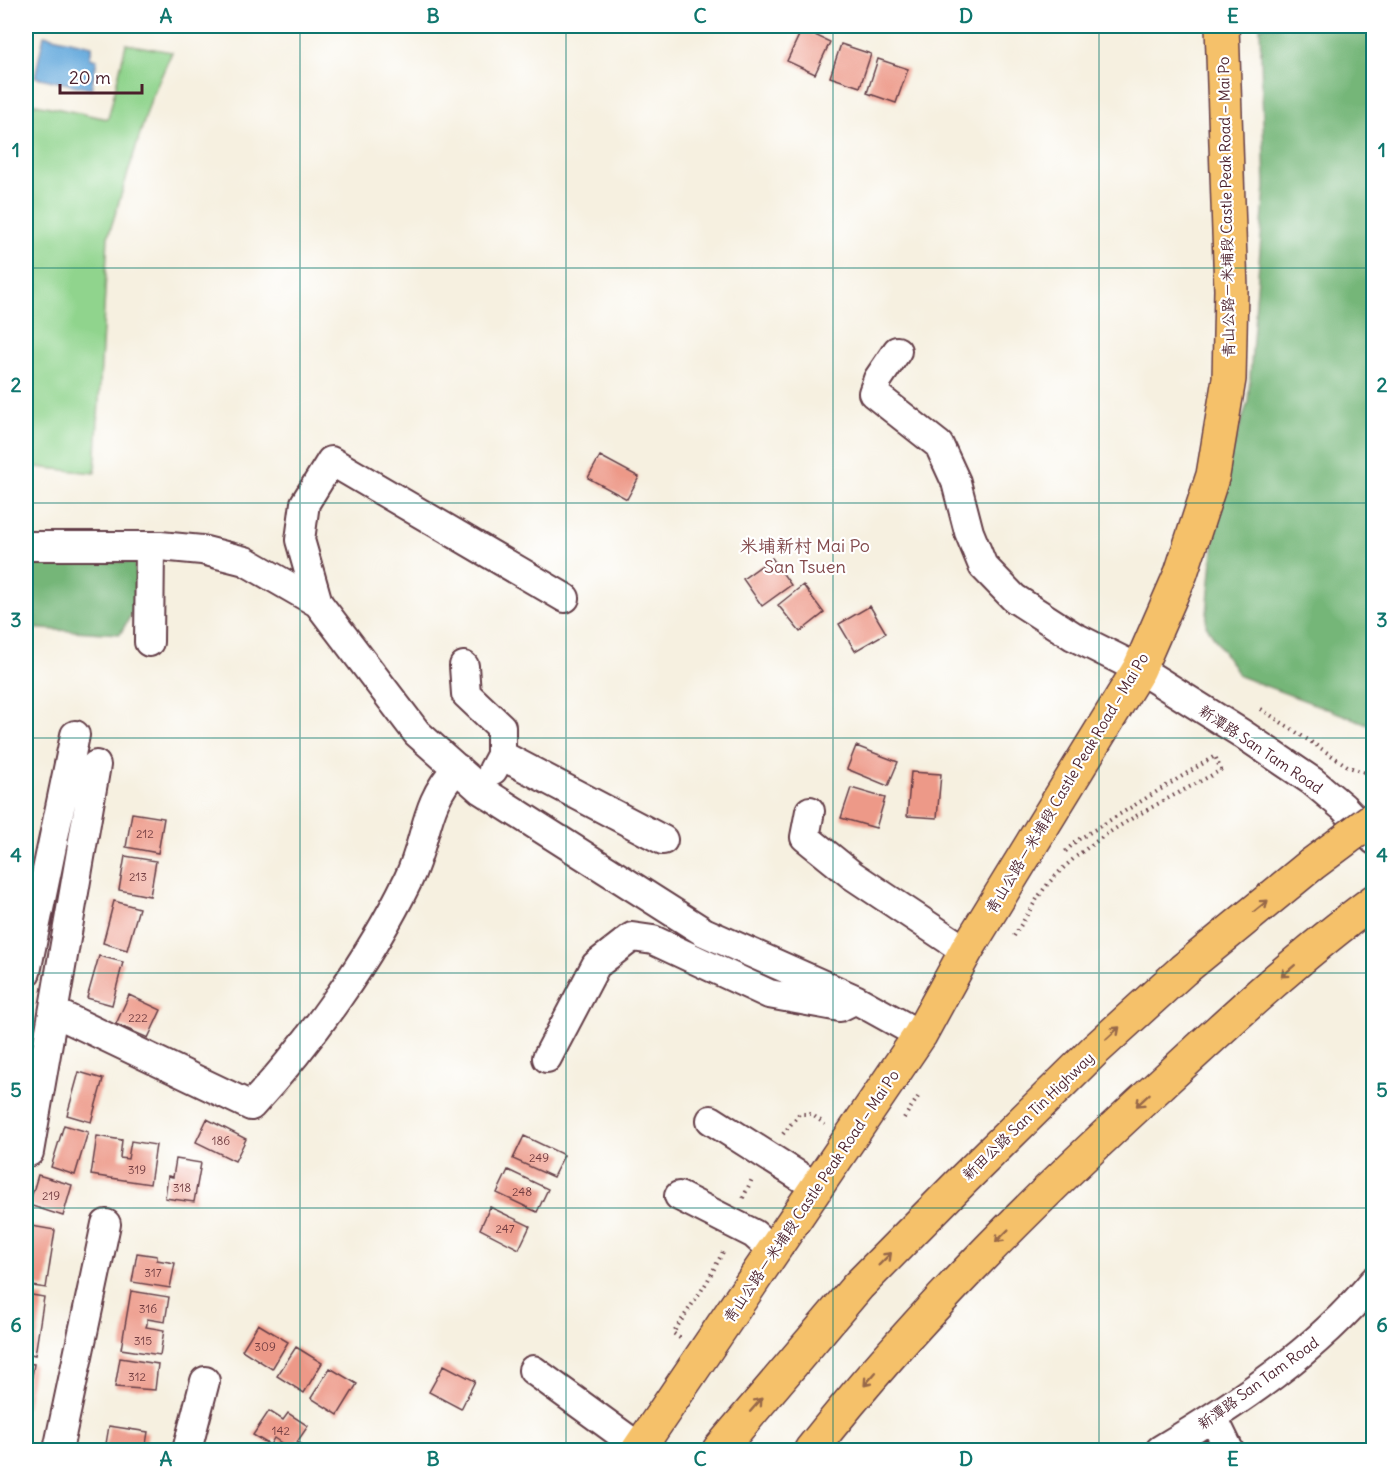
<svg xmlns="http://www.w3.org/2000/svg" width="1399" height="1476" viewBox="0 0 1399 1476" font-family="Delius,'LXGW WenKai TC',sans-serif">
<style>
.green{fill:#90d48d;stroke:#6d7a5c;stroke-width:1.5}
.forest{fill:#74b678;stroke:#5f6a52;stroke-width:1.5}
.water{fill:#68abdd;stroke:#596584;stroke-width:1.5}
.building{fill:#ed9988}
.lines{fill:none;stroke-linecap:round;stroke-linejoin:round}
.minor-casing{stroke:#643e46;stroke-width:32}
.major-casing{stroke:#643e46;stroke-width:36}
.highway-casing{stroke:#643e46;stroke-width:36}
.path{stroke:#643e46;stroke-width:4;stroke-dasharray:1.5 4.5;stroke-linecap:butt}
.minor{stroke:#fff;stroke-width:28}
.major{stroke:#f5c16b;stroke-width:33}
.highway{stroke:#f5c16b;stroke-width:33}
.highway-bridge-casing{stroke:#643e46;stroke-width:36;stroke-linecap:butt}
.highway-bridge{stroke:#f5c16b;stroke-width:33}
.oneway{stroke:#976848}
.grid{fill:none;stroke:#0f766e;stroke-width:1.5;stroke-opacity:0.55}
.labels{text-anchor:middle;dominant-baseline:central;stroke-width:4.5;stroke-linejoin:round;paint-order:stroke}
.number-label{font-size:12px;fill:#733e42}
.street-label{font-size:15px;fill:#4a1f2b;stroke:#fff}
.quarter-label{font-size:18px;fill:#834a4c;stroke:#fff}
.neatline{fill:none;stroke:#0f766e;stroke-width:2}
.grid-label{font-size:20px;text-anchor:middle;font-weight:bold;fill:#0f766e}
</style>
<rect width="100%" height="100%" fill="#fff"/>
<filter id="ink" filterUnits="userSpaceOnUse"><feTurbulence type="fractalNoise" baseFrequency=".0167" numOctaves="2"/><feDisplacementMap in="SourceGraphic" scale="12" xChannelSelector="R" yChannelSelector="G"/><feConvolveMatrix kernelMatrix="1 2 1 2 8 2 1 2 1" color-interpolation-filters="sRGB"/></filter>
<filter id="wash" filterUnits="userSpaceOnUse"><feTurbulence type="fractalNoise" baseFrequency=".008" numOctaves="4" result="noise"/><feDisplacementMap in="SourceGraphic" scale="24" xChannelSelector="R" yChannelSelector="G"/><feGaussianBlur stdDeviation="1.35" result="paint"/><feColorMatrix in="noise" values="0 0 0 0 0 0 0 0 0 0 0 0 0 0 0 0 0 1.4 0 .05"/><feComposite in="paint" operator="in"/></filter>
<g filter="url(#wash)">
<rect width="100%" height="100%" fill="#f6f0e0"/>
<path class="green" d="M126,44L172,52L151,99L108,237L95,473L26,466V102L108,119Z"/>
<path class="forest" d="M1260,26H1373V726L1239,676L1206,625L1218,494L1248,402L1265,187Z
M26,561L135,562L138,603L120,634L26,628Z"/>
<path class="water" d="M44,35L92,46L90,58L97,60L91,89L35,77Z"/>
<g id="blocks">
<path class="building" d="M802,29L830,42L815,74L787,61Z
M841,44L871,54L860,87L830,77Z
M878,59L908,69L896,103L867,93Z
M600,456L639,477L627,499L588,478Z
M772,558L791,585L762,606L743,579Z
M803,585L824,613L800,632L778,605Z
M870,606L886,633L855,651L839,624Z
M856,746L898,762L888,786L847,769Z
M911,772L941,774L937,818L907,816Z
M851,788L885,798L876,828L841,818Z
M132,813L164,818L158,853L126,847Z
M125,856L156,861L150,896L119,890Z
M114,901L139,908L127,950L103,943Z
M99,956L123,962L112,1005L87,998Z
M129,995L161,1010L148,1038L116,1024Z
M79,1072L103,1079L91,1122L67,1115Z
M207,1119L246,1139L235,1161L196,1142Z
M64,1125L88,1132L75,1175L51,1167Z
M97,1136L122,1140L120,1158L128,1159L131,1141L156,1145L150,1184L91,1175Z
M524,1136L564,1155L553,1177L513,1159Z
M176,1159L201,1163L194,1202L165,1198L168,1176L173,1177Z
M508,1170L548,1189L537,1212L497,1193Z
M38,1175L72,1185L63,1216L29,1205Z
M490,1207L530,1226L519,1249L480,1229Z
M26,1225L55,1230L46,1288L26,1285V1259L29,1260L31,1251H26Z
M137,1253L157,1256V1260L175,1263L170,1288L132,1282Z
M131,1291L169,1297L165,1322L147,1319V1324L146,1327L164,1330L160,1355L121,1349Z
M26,1294L44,1297L35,1355L26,1353Z
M258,1324L288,1342L272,1369L242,1350Z
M296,1347L322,1363L304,1393L277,1376Z
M120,1358L158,1364L155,1390L115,1387Z
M26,1363L34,1364L27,1408H26Z
M444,1365L475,1381L461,1409L429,1392Z
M330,1368L357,1384L338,1415L311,1398Z
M269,1411L283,1420L288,1413L308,1426L297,1442L304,1446L301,1450H292L274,1438L270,1445L253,1435Z
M109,1426L148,1432L145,1450H105Z"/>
</g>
</g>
<g filter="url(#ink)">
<use href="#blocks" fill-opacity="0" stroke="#643e46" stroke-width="1.5"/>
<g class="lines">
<defs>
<path id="minor" d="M897,351L878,379L873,393L939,445L956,482L969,532L983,566L1014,598L1073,636L1139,669L1241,733L1312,781L1343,807L1374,840
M26,546H160L202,550L245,561L318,603L417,733L481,790L704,932L855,999L920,1035
M318,603L300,540L305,503L331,461L565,598
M149,642L150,546
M464,666L466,694L501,727V755L493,770
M501,755L663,840
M810,811L805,837L852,875L966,951
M26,972L75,735
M54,1012L251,1106C310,1042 370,959 408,880C428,839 423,804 457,768
M547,1058L596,965L632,937L653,940L769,994L840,1007L854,1000
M711,1120L818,1188
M29,1152L96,765
M679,1196L754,1234L773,1251
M533,1370L640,1448
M1213,1417L1229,1450
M58,1450L106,1224
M187,1450L205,1381
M1160,1450C1238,1403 1315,1352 1374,1281"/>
<path id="major" d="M638,1450L920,1035L966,951L1139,669L1181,573L1213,475L1229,379L1231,290L1222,26"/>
<path id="highway" d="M719,1450L858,1286L964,1179L1094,1051L1183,970L1311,865
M811,1450C916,1317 1036,1198 1161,1084C1229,1021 1299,956 1374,901"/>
</defs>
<use href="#minor" class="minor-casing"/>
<use href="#major" class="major-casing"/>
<use href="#highway" class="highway-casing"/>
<path class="path" d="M1261,709L1349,767L1374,776
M1014,936C1025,919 1035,900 1047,885C1092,833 1162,803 1221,770L1215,756L1076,841L1065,852
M904,1118L918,1097
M783,1134L799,1114H811L825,1124
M743,1198L753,1177
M680,1338L673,1333L707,1282L724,1250"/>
<use href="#minor" class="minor"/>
<use href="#major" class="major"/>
<use href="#highway" class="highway"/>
<defs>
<path id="highway-bridge" d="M1311,865L1374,818"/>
</defs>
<use href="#highway-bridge" class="highway-bridge-casing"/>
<use href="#highway-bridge" class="highway-bridge"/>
</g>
<defs><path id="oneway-shaft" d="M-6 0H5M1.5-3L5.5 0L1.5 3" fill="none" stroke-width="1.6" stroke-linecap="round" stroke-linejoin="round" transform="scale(1.5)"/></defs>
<g class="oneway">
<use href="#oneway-shaft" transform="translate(1261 906) rotate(-39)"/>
<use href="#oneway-shaft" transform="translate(1288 971) rotate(139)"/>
<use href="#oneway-shaft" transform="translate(1113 1033) rotate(-42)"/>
<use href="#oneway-shaft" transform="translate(1143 1100) rotate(137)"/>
<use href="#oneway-shaft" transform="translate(1002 1236) rotate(135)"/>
<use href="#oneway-shaft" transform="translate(885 1259) rotate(-45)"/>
<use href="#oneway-shaft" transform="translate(870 1379) rotate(131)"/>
<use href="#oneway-shaft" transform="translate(756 1405) rotate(-49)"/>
</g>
</g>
<path class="grid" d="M300,26V1450M566,26V1450M833,26V1450M1099,26V1450M26,268H1374M26,503H1374M26,738H1374M26,973H1374M26,1208H1374"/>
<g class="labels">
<g class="number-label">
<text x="145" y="833">212</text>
<text x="138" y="876">213</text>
<text x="138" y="1017">222</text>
<text x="221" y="1140">186</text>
<text x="539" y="1157">249</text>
<text x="137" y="1169">319</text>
<text x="182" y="1187">318</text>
<text x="522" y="1191">248</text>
<text x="51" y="1195">219</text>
<text x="505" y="1228">247</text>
<text x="153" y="1272">317</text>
<text x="148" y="1308">316</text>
<text x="143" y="1340">315</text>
<text x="265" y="1346">309</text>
<text x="137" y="1376">312</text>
<text x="281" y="1430">142</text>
</g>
<g class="street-label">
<text transform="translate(1226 207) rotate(-91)">青山公路－米埔段 Castle Peak Road – Mai Po</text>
<text transform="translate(1261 749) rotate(34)">新潭路 San Tam Road</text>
<text transform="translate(1067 783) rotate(-59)">青山公路－米埔段 Castle Peak Road – Mai Po</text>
<text transform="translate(1028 1116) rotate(-44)">新田公路 San Tin Highway</text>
<text transform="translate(811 1196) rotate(-56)">青山公路－米埔段 Castle Peak Road – Mai Po</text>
<text transform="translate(1258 1383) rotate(-36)">新潭路 San Tam Road</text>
</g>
<g class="quarter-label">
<text x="805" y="545">米埔新村 Mai Po<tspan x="805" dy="21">San Tsuen</tspan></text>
</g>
</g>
<rect width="1399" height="1476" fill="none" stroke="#fff" stroke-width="66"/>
<path d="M60 84v9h82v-9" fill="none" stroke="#4a1f2b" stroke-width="3"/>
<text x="69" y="84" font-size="18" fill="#4a1f2b" stroke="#ffffff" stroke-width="4.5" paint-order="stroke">20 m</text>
<rect x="33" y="33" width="1333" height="1410" class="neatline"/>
<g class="grid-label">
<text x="166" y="23">A</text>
<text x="433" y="23">B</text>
<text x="700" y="23">C</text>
<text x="966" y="23">D</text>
<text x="1233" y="23">E</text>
<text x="16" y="157">1</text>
<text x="1382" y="157">1</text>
<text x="16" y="392">2</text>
<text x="1382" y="392">2</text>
<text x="16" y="627">3</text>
<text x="1382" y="627">3</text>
<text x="16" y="862">4</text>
<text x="1382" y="862">4</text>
<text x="16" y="1097">5</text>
<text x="1382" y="1097">5</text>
<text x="16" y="1332">6</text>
<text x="1382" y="1332">6</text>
<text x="166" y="1466">A</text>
<text x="433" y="1466">B</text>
<text x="700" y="1466">C</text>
<text x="966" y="1466">D</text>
<text x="1233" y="1466">E</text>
</g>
</svg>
